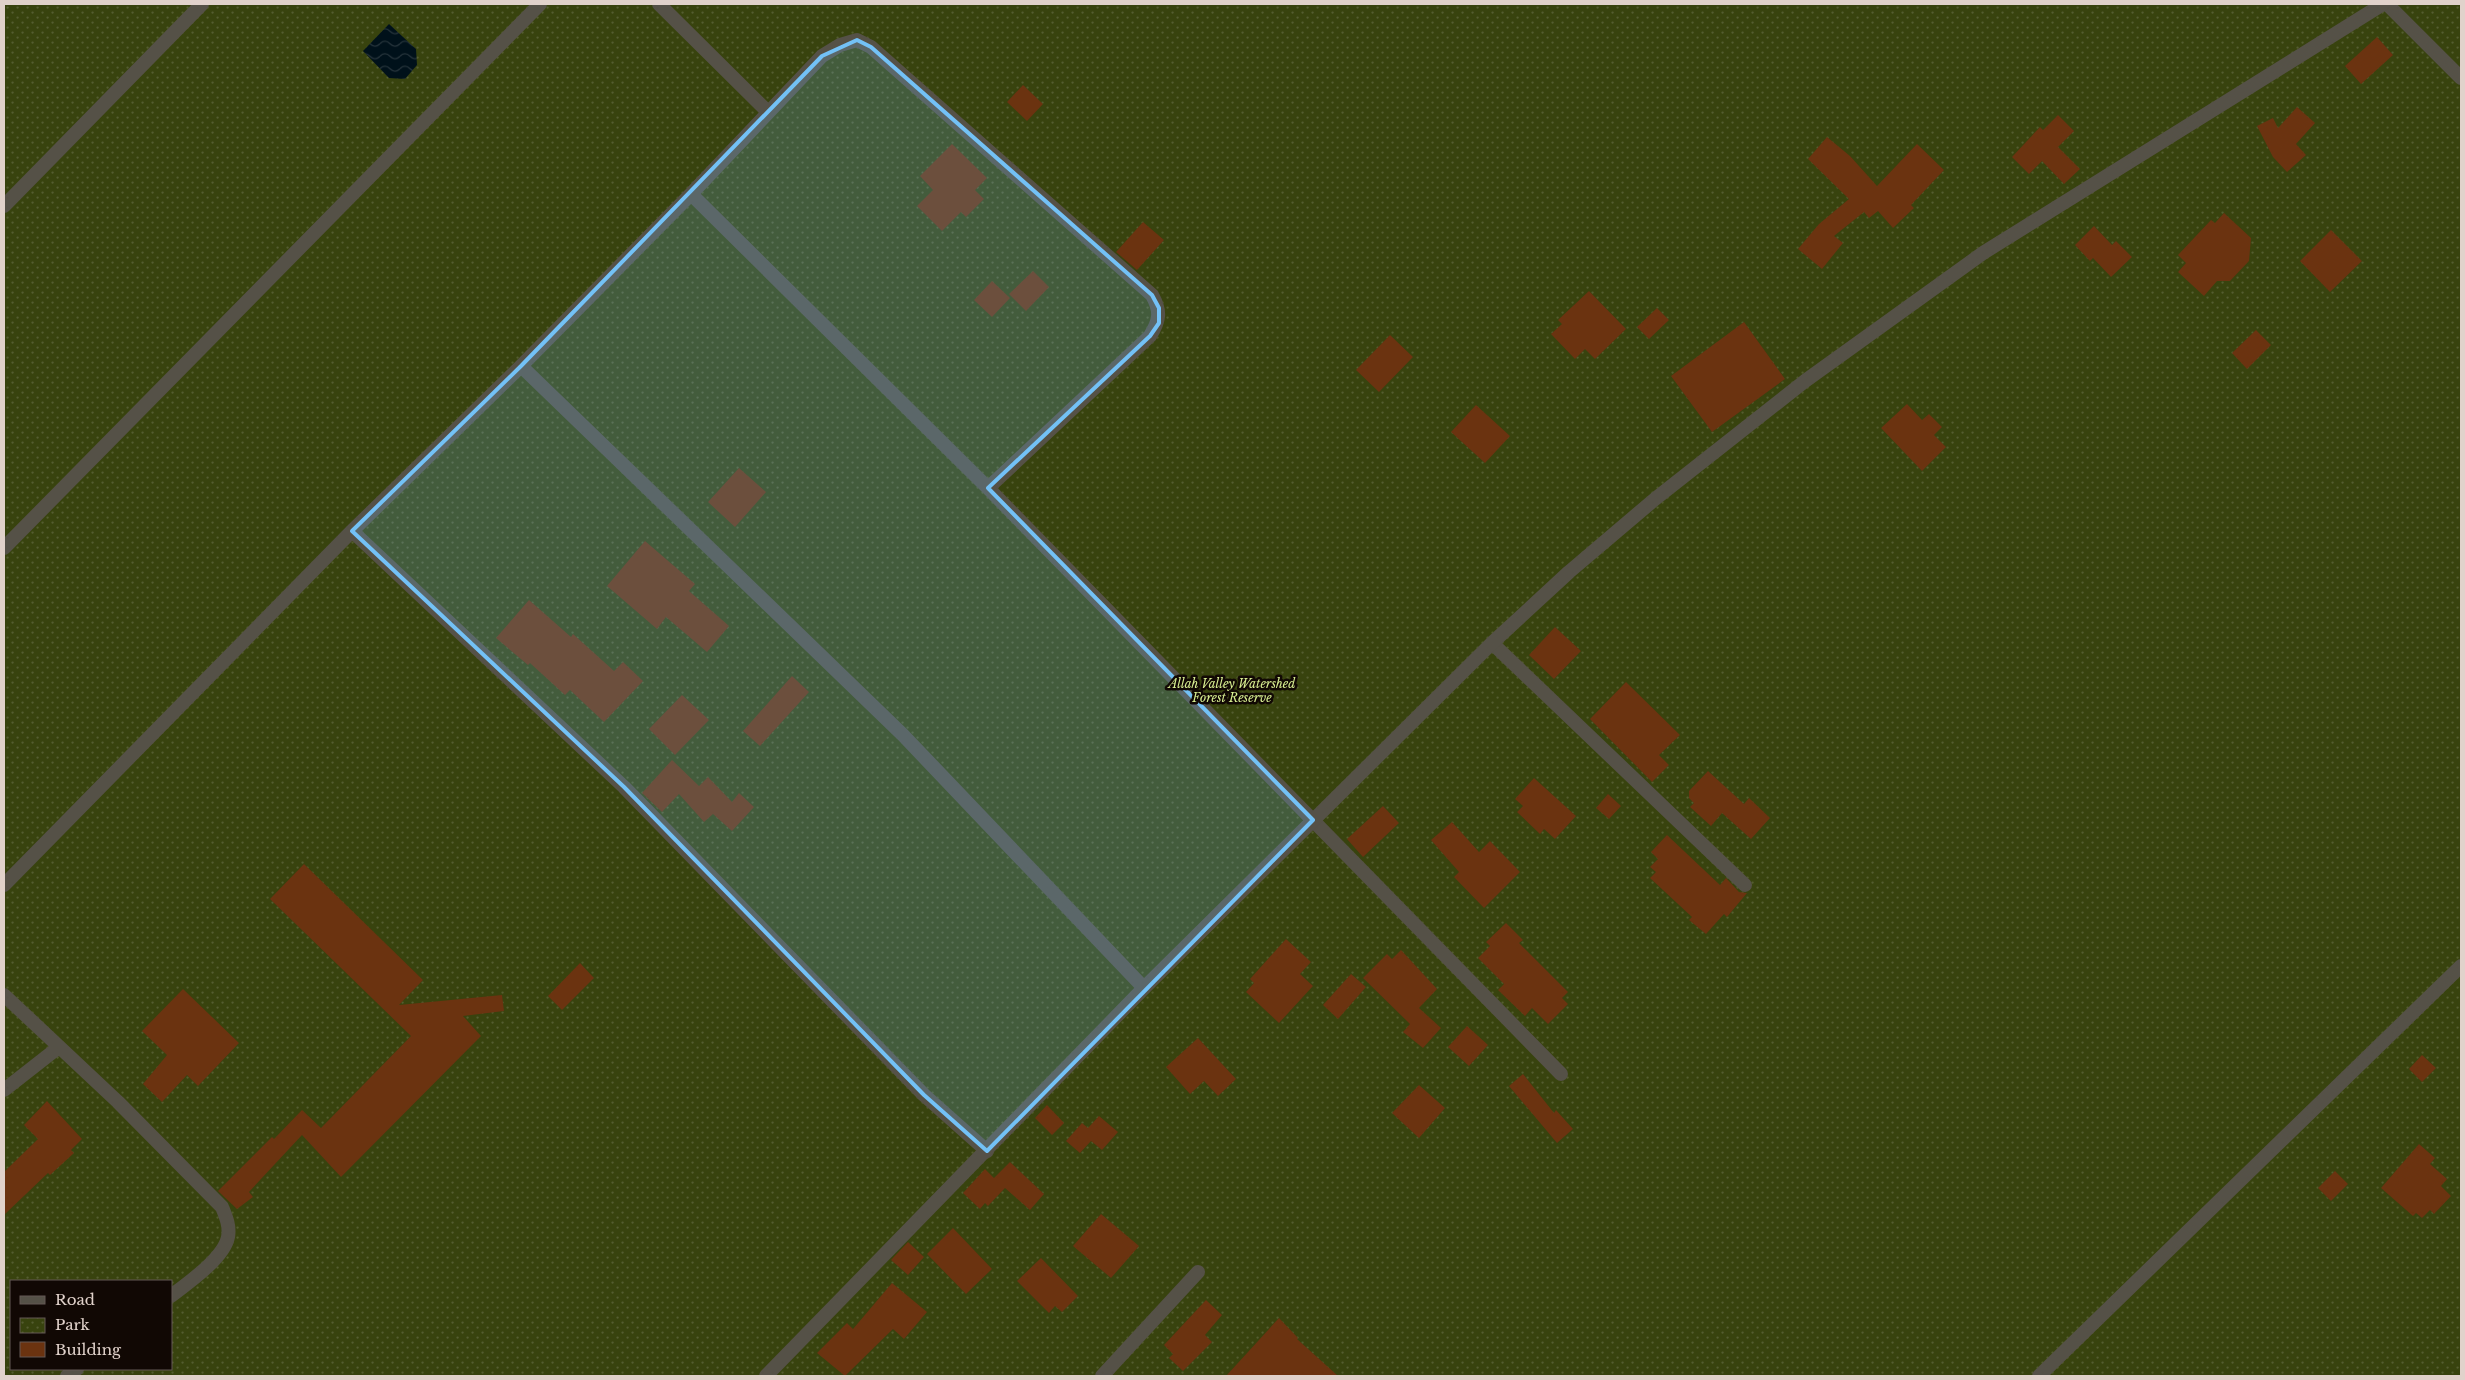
<svg xmlns="http://www.w3.org/2000/svg" width="2465" height="1380" viewBox="0 0 2465 1380" font-family="'Libre Baskerville',serif">
<style>
.park{fill:url(#park-dots);fill-rule:evenodd}
.water{fill:url(#water-waves)}
.building{fill:#6b3310}
.lines{fill:none;stroke-linecap:round;stroke-linejoin:round}
.minor{stroke:#555147;stroke-width:14}
.tertiary{stroke:#555147;stroke-width:14}
.marked{fill:#73c1f6;fill-opacity:0.2;stroke:#73c1f6;stroke-width:4;stroke-linejoin:round}
.labels{text-anchor:middle;dominant-baseline:central;stroke-width:5;stroke-linejoin:round;paint-order:stroke}
.park-label{font-size:12px;font-style:italic;fill:#d9f092;stroke:#110804}
</style>
<defs>
<pattern id="park-dots" width="8" height="8" patternUnits="userSpaceOnUse" patternTransform="scale(1.25)"><rect width="8" height="8" fill="#38430e"/><path d="M2 2h.1M6 6h.1" fill="none" stroke="#545d30" stroke-width="1.8" stroke-linecap="round"/></pattern>
<pattern id="water-waves" width="16" height="10" patternUnits="userSpaceOnUse" patternTransform="scale(1.25)"><rect width="16" height="10" fill="#00111a"/><path d="M0 5q4-4 8 0t8 0" fill="none" stroke="#25333a"/></pattern>
</defs>
<rect width="100%" height="100%" fill="#301b0f"/>
<path class="park" d="M4,4H2461V1376H4ZM11,1281H171V1369H11Z"/>
<path class="water" d="M389,24L416,49L417,65L405,79L389,78L363,51Z"/>
<path class="building" d="M2377,37L2393,55L2361,84L2345,66Z
M1023,85L1043,104L1027,121L1007,102Z
M2297,107L2315,123L2296,144L2306,155L2287,172L2273,157L2257,126L2273,118L2278,128Z
M2058,115L2074,131L2058,147L2080,169L2064,184L2042,161L2029,174L2012,157L2040,127L2043,130Z
M1827,137L1850,156L1877,186L1917,144L1944,170L1911,205L1914,208L1893,228L1878,211L1869,218L1864,212L1834,236L1843,243L1822,269L1798,249L1819,224L1849,199L1808,159Z
M952,144L987,178L975,190L984,199L966,217L961,212L942,231L917,206L933,190L920,176Z
M2224,213L2251,238L2249,261L2230,281H2217L2204,296L2178,272L2186,263L2178,255L2211,220L2215,223Z
M1143,222L1164,240L1137,270L1116,252Z
M2094,226L2112,245L2116,241L2132,257L2111,277L2093,258L2090,261L2075,245Z
M2331,230L2362,261L2330,292L2300,261Z
M1033,271L1049,287L1026,311L1009,294Z
M992,281L1010,298L992,317L974,300Z
M1589,291L1626,329L1595,359L1585,349L1575,359L1551,334L1562,324L1558,320Z
M1657,308L1669,320L1649,339L1637,327Z
M1744,322L1785,379L1712,432L1671,376Z
M2256,330L2271,345L2247,369L2232,353Z
M1390,335L1413,357L1379,392L1356,370Z
M1907,404L1922,420L1929,414L1942,427L1934,435L1946,447L1922,471L1881,428Z
M1476,405L1510,436L1485,463L1451,432Z
M739,468L766,492L735,527L708,502Z
M645,541L695,584L689,591L729,626L707,652L666,617L657,629L607,586Z
M529,600L571,637L573,634L614,671L623,662L643,681L604,722L570,690L565,695L530,663L528,665L496,638Z
M1555,627L1581,651L1554,679L1529,655Z
M792,676L809,692L760,746L743,731Z
M1626,682L1680,735L1659,755L1669,765L1652,782L1590,719Z
M682,695L709,720L675,755L649,729Z
M672,760L699,786L708,777L732,802L739,793L754,807L732,831L713,814L704,822L679,794L662,812L642,793Z
M1708,771L1744,804L1749,798L1770,818L1751,839L1722,813L1711,826L1690,807L1694,803L1689,798V791Z
M1534,778L1576,816L1555,839L1544,829L1540,834L1517,812L1523,806L1515,799Z
M1608,794L1621,806L1609,819L1596,808Z
M1383,806L1399,823L1363,857L1347,839Z
M1452,822L1479,852L1490,841L1520,872L1484,908L1454,877L1459,872L1431,840Z
M1667,835L1720,885L1726,878L1739,892L1747,893L1727,917L1724,914L1706,934L1689,920L1692,917L1650,878L1656,872L1650,867L1658,859L1651,852Z
M304,864L423,980L399,1005L502,995L504,1011L463,1016L481,1036L341,1177L302,1135L249,1192L253,1197L237,1209L218,1191L272,1137L274,1139L302,1110L321,1128L411,1036L270,899Z
M1506,923L1523,940L1519,943L1568,992L1562,998L1568,1004L1548,1024L1532,1008L1525,1016L1498,990L1504,984L1478,958L1490,946L1486,942Z
M1286,939L1311,962L1300,974L1313,986L1279,1023L1246,992L1254,983L1250,979Z
M1401,950L1437,989L1419,1008L1441,1028L1423,1048L1403,1032L1410,1024L1363,978L1387,954L1392,959Z
M580,963L594,978L562,1010L548,996Z
M1351,974L1366,987L1338,1019L1323,1005Z
M183,989L239,1043L198,1086L187,1075L162,1102L143,1084L167,1055L142,1031Z
M1467,1026L1488,1045L1469,1066L1448,1047Z
M1198,1038L1236,1079L1218,1096L1204,1081L1190,1094L1166,1067Z
M2422,1055L2436,1068L2422,1082L2409,1069Z
M1523,1074L1554,1113L1556,1110L1573,1129L1557,1143L1509,1086Z
M1419,1085L1445,1108L1419,1138L1392,1113Z
M47,1101L82,1139L71,1150L74,1153L50,1175L48,1173L4,1215V1172L38,1139L24,1125Z
M1047,1105L1064,1123L1052,1135L1035,1118Z
M1099,1116L1118,1132L1102,1150L1091,1141L1080,1153L1066,1141L1082,1123L1088,1128Z
M2419,1144L2435,1158L2430,1164L2447,1179L2441,1186L2451,1196L2434,1214L2430,1210L2422,1218L2416,1213L2413,1216L2381,1188Z
M1010,1162L1044,1194L1030,1210L1005,1188L988,1206L985,1203L980,1209L963,1193L985,1169L994,1178Z
M2335,1171L2348,1184L2331,1201L2318,1188Z
M1101,1214L1139,1246L1111,1278L1073,1246Z
M953,1228L992,1269L966,1294L927,1254Z
M908,1242L924,1257L908,1275L891,1260Z
M1041,1258L1078,1296L1062,1312L1055,1306L1049,1313L1017,1281Z
M892,1283L927,1312L904,1339L893,1329L845,1376L817,1353L847,1323L853,1329Z
M1206,1300L1222,1315L1205,1335L1212,1342L1183,1371L1169,1358L1173,1354L1164,1345Z
M1279,1318L1298,1338L1297,1339L1338,1376H1226Z"/>
<g class="lines">
<path class="minor" d="M659,4L768,112
M2387,4L2461,78
M691,194L988,488L1561,1074
M4,206L202,4
M521,366L903,735L1144,988
M352,531L624,787L924,1095L987,1151
M4,548L540,4
M1492,643L1745,885
M4,885L352,531L521,366L691,194L822,56L840,45L857,40L871,47L1152,295C1161,311 1160,320 1150,336L988,488
M4,995L118,1102L222,1207C226,1217 230,1226 228,1237C224,1258 188,1283 171,1296
M4,1090L59,1047
M67,1376L77,1369
M1102,1376L1198,1272"/>
<path class="tertiary" d="M766,1376L1144,988L1492,643L1569,572L1655,499L1805,381L1983,253L2383,4
M2039,1376L2461,966"/>
</g>
<path class="marked" d="M857,40L871,47L1152,295L1159,308V323L1150,336L988,488L1313,820L987,1151L924,1095L624,787L352,531L521,366L822,56Z"/>
<g class="labels">
<g class="park-label">
<text x="1232" y="683">Allah Valley Watershed<tspan x="1232" dy="14">Forest Reserve</tspan></text>
</g>
</g>
<rect width="2465" height="1380" fill="none" stroke="#e1d2cb" stroke-width="10"/>
<rect x="10" y="1280" width="162" height="90" fill="#110804" stroke="#645954"/>
<rect x="20" y="1296" width="25" height="8" fill="#555147" stroke="#645954"/>
<text x="55" y="1305" font-size="15" fill="#e1d2cb">Road</text>
<rect x="20" y="1318" width="25" height="15" fill="url(#park-dots)" stroke="#645954"/>
<text x="55" y="1330" font-size="15" fill="#e1d2cb">Park</text>
<rect x="20" y="1342" width="25" height="15" fill="#6b3310" stroke="#645954"/>
<text x="55" y="1355" font-size="15" fill="#e1d2cb">Building</text>
</svg>
